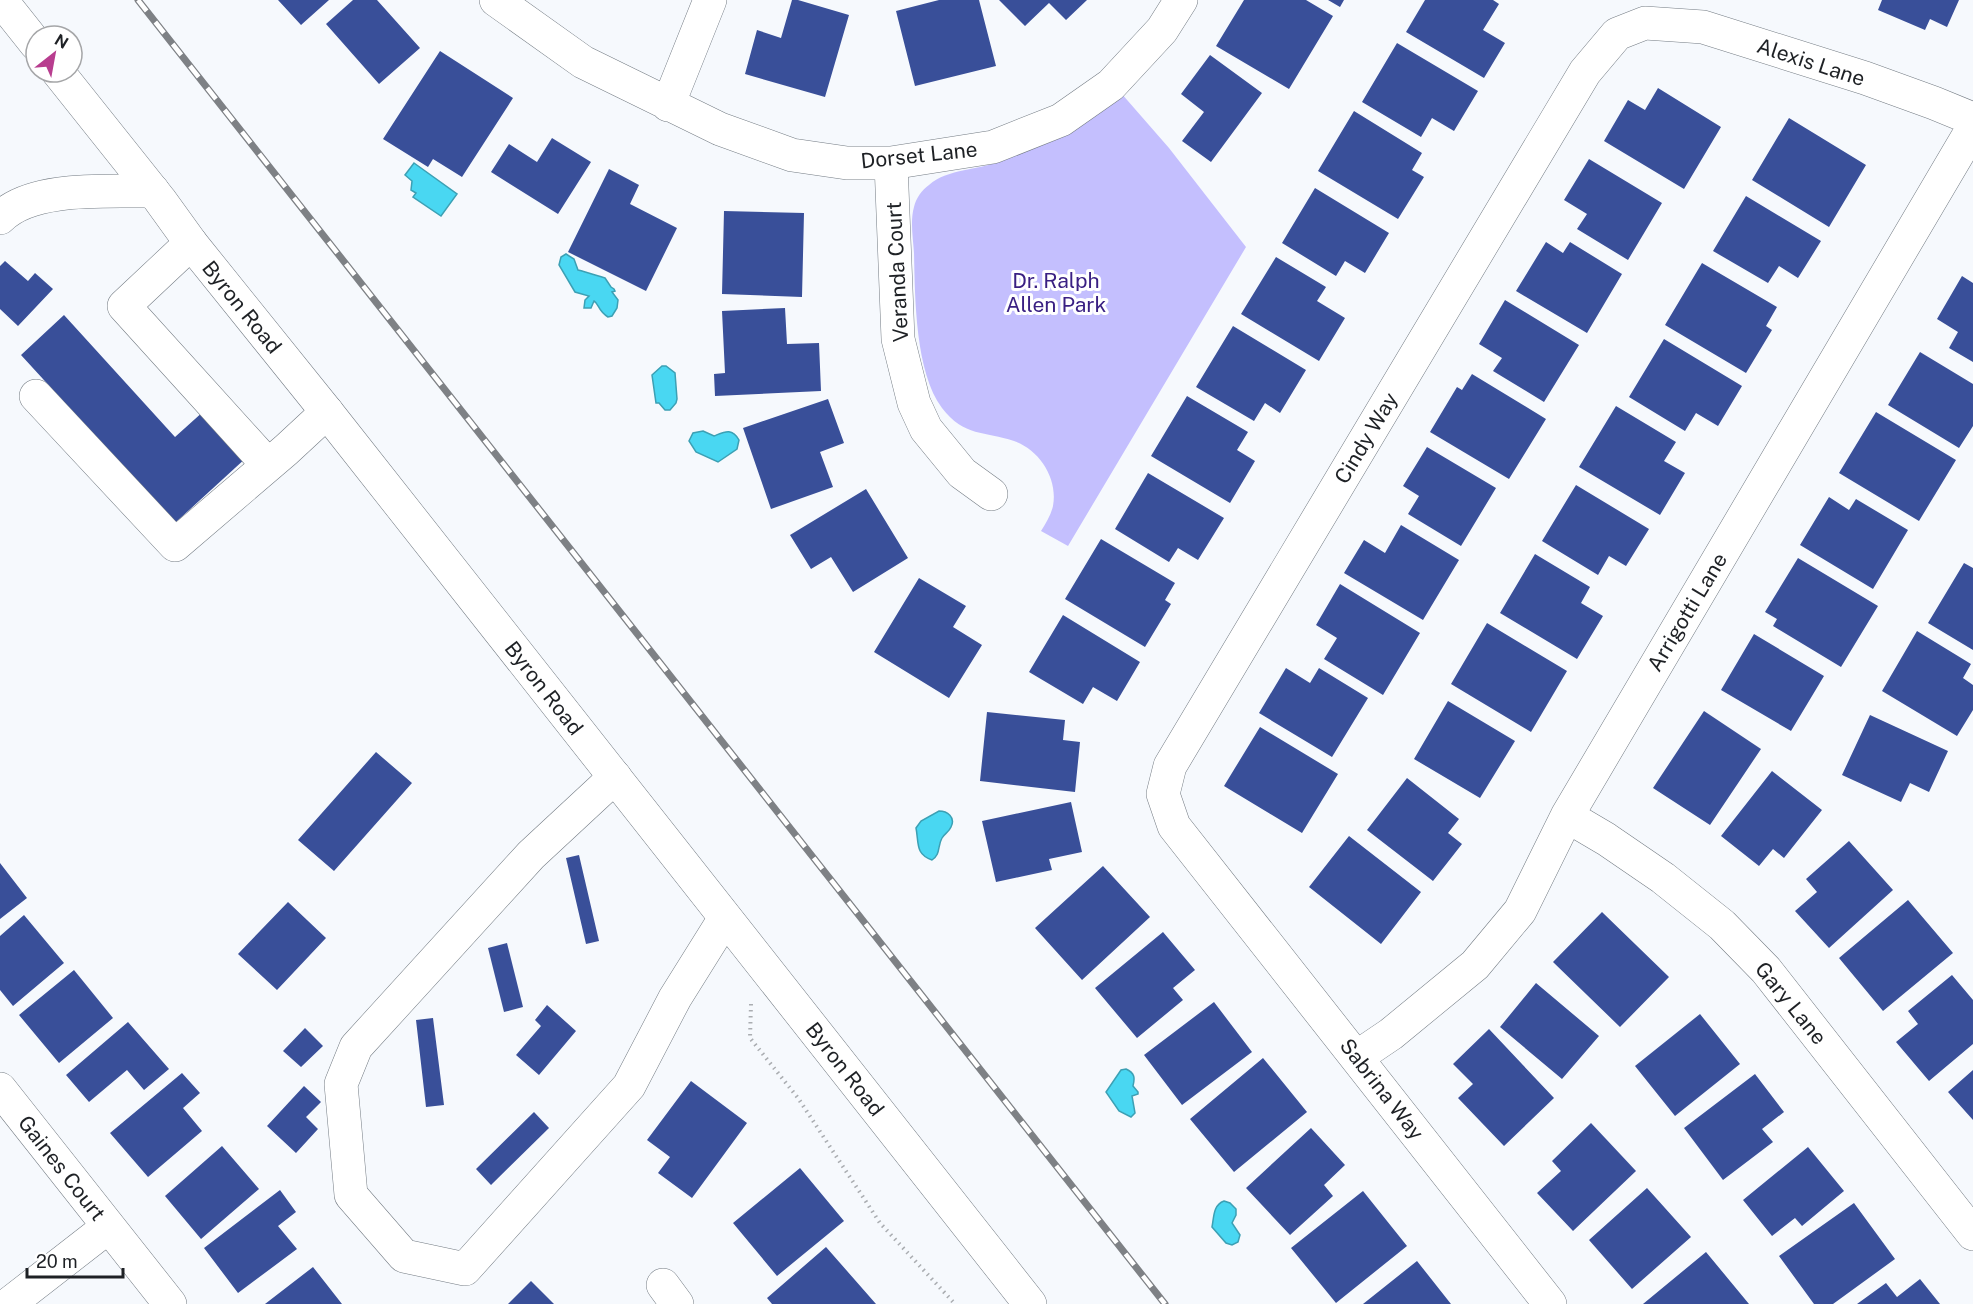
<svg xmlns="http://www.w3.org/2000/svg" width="1973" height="1304" viewBox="0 0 1973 1304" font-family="'Public Sans',sans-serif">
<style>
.green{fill:#c4bffe}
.water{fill:#49d7f2;stroke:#3ca0b4;stroke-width:1.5}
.building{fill:#394f99}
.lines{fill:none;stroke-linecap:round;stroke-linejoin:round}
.minor-casing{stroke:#747c84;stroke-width:34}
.major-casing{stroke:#747c84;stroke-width:34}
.path{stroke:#aaadb1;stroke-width:4;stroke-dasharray:1.5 4.5;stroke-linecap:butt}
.minor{stroke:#fff;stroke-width:33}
.major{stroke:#fff;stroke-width:33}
.rail-casing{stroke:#7e8185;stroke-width:7}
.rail{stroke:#fff;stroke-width:4.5;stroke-dasharray:14;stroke-linecap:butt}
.labels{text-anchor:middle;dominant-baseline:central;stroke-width:6;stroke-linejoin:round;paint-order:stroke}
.street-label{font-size:21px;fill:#1e2125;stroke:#fff}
.park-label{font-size:21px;fill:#3a2083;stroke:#fff}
</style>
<rect width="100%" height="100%" fill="#f6f9fd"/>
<path class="green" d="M1121,93L1169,148L1246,247L1068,546L1041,531C1046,523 1051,515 1053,506C1058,479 1040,450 1014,441C985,431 964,437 942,408C915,372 915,297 914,253C913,238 910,221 914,207C916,198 922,190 929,185C948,168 979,171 1002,160C1015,154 1028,145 1042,138C1068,123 1094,108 1121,93Z"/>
<path class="water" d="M414,163L457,194L441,216L413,197L416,193L411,190L412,181L405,175Z
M566,254L574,259L578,270C586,272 595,275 605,278L611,287L614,289L615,291L612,292L618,300L617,308L612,316L608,317C598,311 599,304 594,301L591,308H584L585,300L589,296L575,292L559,265L561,257Z
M662,366H666L675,373L677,399L676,403L670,410H665L659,403H656L652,375Z
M703,431L714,436C724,432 732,427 739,440L737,449L718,462L696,452L689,441L693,433Z
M939,811C947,811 956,817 951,827C949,832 944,834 942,838C937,847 941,854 932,860C915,854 919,843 916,828L921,821Z
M1126,1069C1135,1073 1135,1078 1133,1086L1138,1092V1094L1132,1096L1135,1113L1131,1117L1119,1111L1106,1092L1121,1070Z
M1224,1201L1230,1203L1236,1209V1215L1232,1223L1240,1235L1238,1242L1232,1245L1226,1243L1212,1227C1214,1217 1213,1205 1224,1201Z"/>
<path class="building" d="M278,0H329L301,25Z
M353,0H377L420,48L379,84L326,24Z
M792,0H798L849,15L825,97L745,74L757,30L781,38Z
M939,0H979L996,66L915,86L896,11Z
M999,0H1087L1066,20L1049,3L1025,26Z
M1244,0H1306L1333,16L1289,89L1216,46Z
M1328,0H1344L1340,7Z
M1425,0H1493L1499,4L1483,30L1505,43L1484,78L1406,32Z
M1882,0H1959L1947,27L1930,19L1925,30L1878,10Z
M1397,43L1478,91L1454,131L1432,118L1421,137L1362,102Z
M440,51L513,98L462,177L433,159L428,167L383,139Z
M1210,55L1262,93L1211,162L1182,141L1204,112L1181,94Z
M1658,88L1721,127L1684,189L1604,141L1628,100L1645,110Z
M1354,111L1422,153L1412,170L1424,177L1398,219L1318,171Z
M1789,118L1866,165L1829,227L1752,180Z
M552,138L591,162L558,214L491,172L509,144L537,162Z
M1589,159L1662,203L1628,260L1577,229L1587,214L1564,200Z
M609,169L639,185L630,204L677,228L646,291L568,252Z
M1315,188L1389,233L1365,273L1345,261L1336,276L1282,243Z
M1746,196L1821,241L1798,278L1779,266L1768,283L1713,251Z
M724,211L804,213L802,297L722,294Z
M1546,242L1563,253L1570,242L1622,274L1587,333L1516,291Z
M1276,257L1326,287L1317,301L1345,318L1319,361L1241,314Z
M5,261L28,281L35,273L53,289L18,326L0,309V266Z
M1702,263L1777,307L1766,326L1772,330L1746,373L1665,325Z
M1962,276L1973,283V362L1949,348L1958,332L1937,319Z
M1505,300L1579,345L1544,402L1493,371L1502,358L1479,344Z
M785,308L787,344L819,343L821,391L715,396L714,374L725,373L722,311Z
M64,315L175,437L205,410L247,457L175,523L21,355Z
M1233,326L1306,370L1280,413L1265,403L1254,421L1196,387Z
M1664,339L1742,386L1718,426L1696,413L1685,431L1629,397Z
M1920,352L1973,384V426L1959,448L1888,405Z
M1472,374L1546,419L1509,479L1430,432L1457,387L1462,390Z
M1187,396L1248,432L1237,450L1255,461L1230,503L1151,456Z
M828,399L844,443L820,452L833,487L771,509L743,428Z
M1616,406L1676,442L1664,461L1685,473L1660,515L1579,467Z
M1876,412L1956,460L1919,521L1839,473Z
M1427,447L1496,488L1461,546L1408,514L1419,496L1403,486Z
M1148,473L1224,518L1198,560L1178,548L1169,562L1115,529Z
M1576,485L1649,529L1626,566L1609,556L1598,575L1542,541Z
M866,489L908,558L853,592L831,557L811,569L790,535Z
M1829,497L1849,510L1856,499L1908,530L1873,589L1800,545Z
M1401,525L1459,560L1423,620L1344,573L1364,540L1385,553Z
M1101,539L1175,583L1165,600L1171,604L1145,647L1065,599Z
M1535,554L1590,587L1581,603L1603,616L1577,659L1500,613Z
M1798,558L1878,606L1841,667L1773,626L1777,619L1765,612Z
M1964,563L1973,568V650L1928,623Z
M919,578L966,606L953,627L982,645L949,698L874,652Z
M1340,584L1420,633L1383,695L1324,659L1337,638L1316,625Z
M1063,615L1140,662L1117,701L1093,687L1083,704L1029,672Z
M1487,623L1567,671L1531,732L1451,684Z
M1917,631L1971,664L1963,678L1973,685V710L1957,736L1882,691Z
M1754,634L1824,676L1791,731L1721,690Z
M1286,668L1310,683L1319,668L1368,698L1332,757L1259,713Z
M1448,701L1515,741L1480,798L1414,759Z
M1704,711L1761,749L1710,825L1653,788Z
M987,712L1065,720L1063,740L1080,742L1075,792L980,781Z
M1870,715L1948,751L1929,792L1910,783L1901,802L1842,775Z
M1260,727L1338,774L1302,833L1224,786Z
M376,752L412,783L334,871L298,840Z
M1772,771L1822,810L1784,858L1773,849L1759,866L1721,836Z
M1407,778L1459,819L1448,833L1462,844L1433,881L1367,830Z
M1071,802L1082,852L1049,859L1052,870L996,882L982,821Z
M1349,836L1421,892L1381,944L1309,887Z
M1849,841L1893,890L1829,948L1795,911L1817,892L1806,879Z
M579,855L599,941L586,944L566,858Z
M0,863L27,898L0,919Z
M1103,866L1150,917L1082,980L1035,928Z
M1908,900L1953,953L1883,1011L1839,958Z
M288,902L326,938L277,990L238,954Z
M1602,912L1669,977L1620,1027L1553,962Z
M24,915L64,963L13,1006L0,990V936Z
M1163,932L1195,970L1173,988L1183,1000L1137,1038L1095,988Z
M507,943L523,1007L504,1012L488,948Z
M74,970L113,1018L59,1063L19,1015Z
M1952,975L1973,1000V1044L1929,1081L1896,1042L1918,1024L1908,1011Z
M1536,983L1599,1036L1562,1079L1500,1027Z
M1214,1002L1252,1052L1182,1105L1144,1055Z
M547,1005L576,1031L539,1075L516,1055L541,1026L535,1020Z
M1700,1014L1740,1064L1675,1116L1635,1066Z
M433,1018L444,1105L426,1107L416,1020Z
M128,1022L169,1069L144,1090L127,1070L89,1102L66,1075Z
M305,1028L323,1046L301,1067L283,1051Z
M1489,1029L1554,1098L1504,1146L1458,1098L1473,1084L1453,1064Z
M1263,1058L1307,1112L1234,1172L1190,1119Z
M1973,1070V1120L1948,1092Z
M182,1073L200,1093L183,1108L202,1131L148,1177L110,1133Z
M1755,1074L1784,1112L1762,1129L1773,1142L1723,1180L1684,1128Z
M691,1081L747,1123L692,1198L658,1173L670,1157L647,1140Z
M304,1086L321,1102L306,1117L318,1129L296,1153L267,1126Z
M534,1112L549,1128L491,1185L476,1169Z
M1591,1123L1636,1171L1573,1231L1537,1193L1561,1171L1552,1161Z
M1311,1128L1345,1165L1324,1185L1333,1196L1290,1235L1246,1188Z
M222,1146L259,1189L201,1239L165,1196Z
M1808,1147L1844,1191L1802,1226L1795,1218L1772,1236L1743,1200Z
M800,1168L844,1221L777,1276L733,1223Z
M1647,1188L1691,1237L1632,1289L1589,1240Z
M280,1190L296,1212L278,1226L297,1249L238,1293L204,1248Z
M1363,1191L1407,1246L1336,1303L1291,1248Z
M1854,1203L1895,1259L1833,1304H1814L1779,1256Z
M826,1247L876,1304H772L767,1298Z
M1706,1252L1749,1304H1643Z
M1417,1261L1451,1304H1363Z
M313,1267L342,1304H265Z
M1920,1279L1940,1304H1857L1886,1283L1897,1297Z
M531,1281L554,1304H508Z"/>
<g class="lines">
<defs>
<path id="minor" d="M496,0L583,62L720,129L792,155L847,163H891L993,147L1061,120L1111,85L1162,30L1181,0
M668,105L710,0
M891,163L898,339L914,403L926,429L962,473L991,494
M0,218C32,185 110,192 153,191
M191,243L124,306L268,465
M36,396L175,545L286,450L327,412
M615,777L531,855L356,1047L341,1084L351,1195L404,1256L465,1269L629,1086L675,998L725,918
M1567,816L1606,839L1663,878L1722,925L1766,970L1973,1234
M1357,1057L1391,1034L1475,965L1520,911L1567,816L1973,128
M0,1089L170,1304
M663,1285L677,1304
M9,1304L108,1227
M1550,1304L1174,826L1163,794L1170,766L1585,72L1617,34L1645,23L1703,27L1865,78L1934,103L1973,119"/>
<path id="major" d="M1,0L36,44
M58,72L160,200L191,243L327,412L1030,1304"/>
</defs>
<use href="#minor" class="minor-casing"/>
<use href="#major" class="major-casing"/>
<path class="path" d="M751,1004L750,1038L798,1098L880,1223L955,1304"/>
<use href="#minor" class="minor"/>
<use href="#major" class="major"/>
<defs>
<path id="rail" d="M138,0L1165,1304"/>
</defs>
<use href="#rail" class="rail-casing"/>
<use href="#rail" class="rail"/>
</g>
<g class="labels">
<g class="street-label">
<text transform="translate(1811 62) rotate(18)">Alexis Lane</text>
<text transform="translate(919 155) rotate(-6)">Dorset Lane</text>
<text transform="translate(897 272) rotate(-93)">Veranda Court</text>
<text transform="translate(242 307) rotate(51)">Byron Road</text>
<text transform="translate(1366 438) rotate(-59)">Cindy Way</text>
<text transform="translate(1687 612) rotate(-59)">Arrigotti Lane</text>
<text transform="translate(544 688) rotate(52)">Byron Road</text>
<text transform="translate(1791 1003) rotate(51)">Gary Lane</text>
<text transform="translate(845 1069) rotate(52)">Byron Road</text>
<text transform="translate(1382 1089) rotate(52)">Sabrina Way</text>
<text transform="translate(62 1168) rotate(52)">Gaines Court</text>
</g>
<g class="park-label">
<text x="1056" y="280">Dr. Ralph<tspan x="1056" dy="24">Allen Park</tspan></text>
</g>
</g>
<g transform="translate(54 54) rotate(31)"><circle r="28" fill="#ffffff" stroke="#a5a6a8" stroke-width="1.5"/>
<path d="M0-4.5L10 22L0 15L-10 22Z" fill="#b83d8f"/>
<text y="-9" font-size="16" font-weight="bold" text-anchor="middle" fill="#1e2125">N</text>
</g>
<path d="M27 1268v9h96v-9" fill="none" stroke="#1e2125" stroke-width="3"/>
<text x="36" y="1268" font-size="18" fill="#1e2125" stroke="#ffffff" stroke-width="4.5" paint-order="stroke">20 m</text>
</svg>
